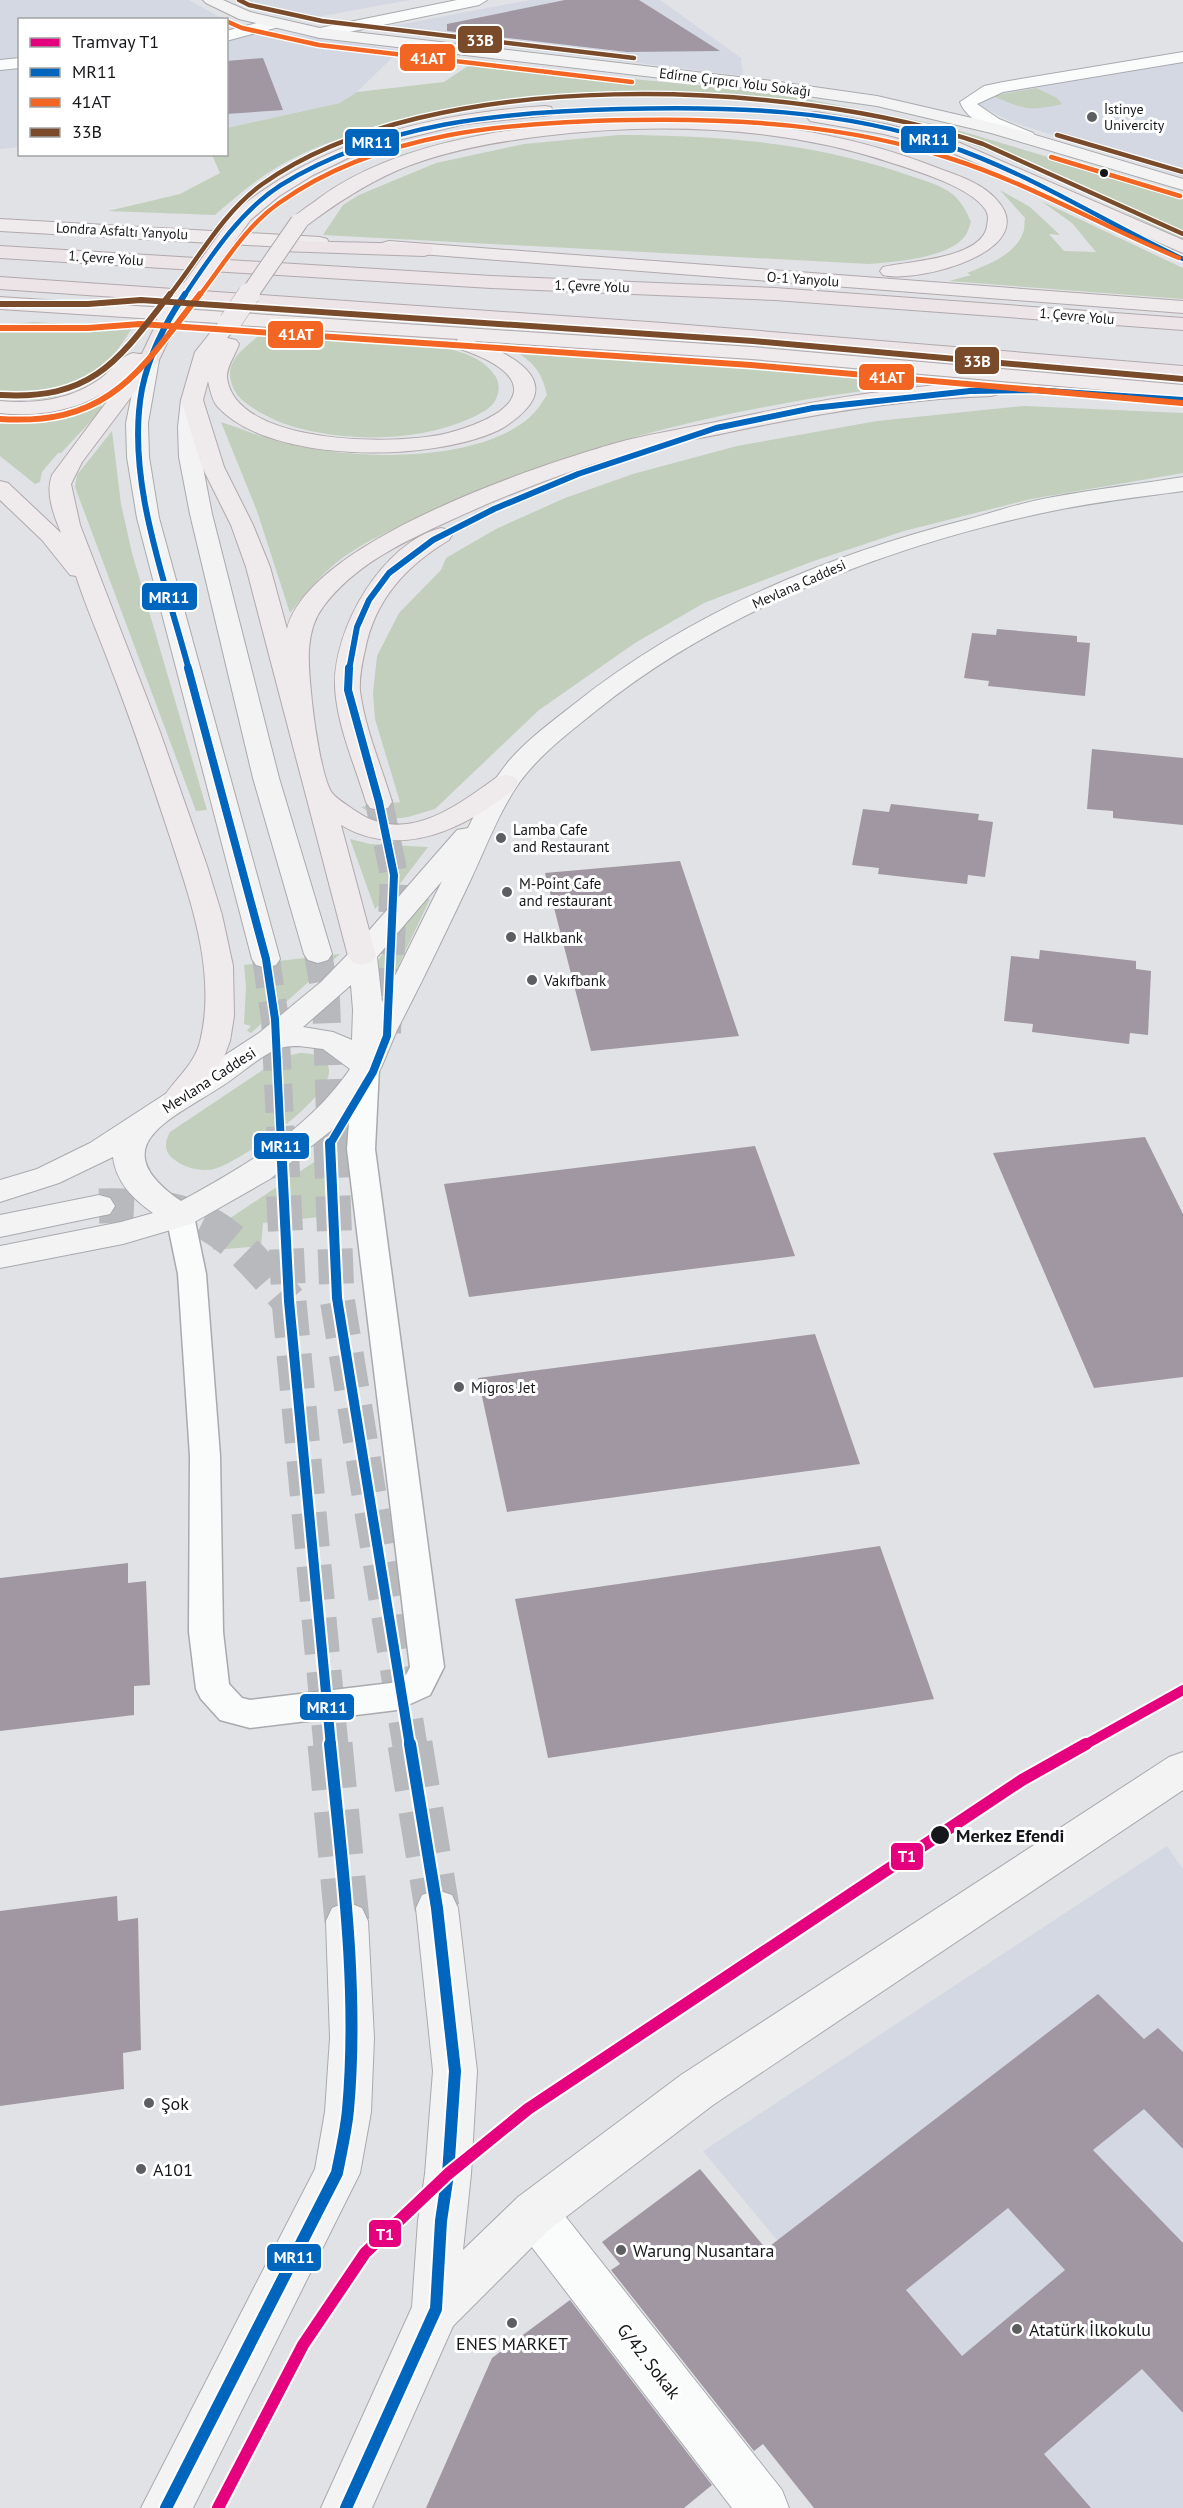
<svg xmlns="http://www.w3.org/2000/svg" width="1183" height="2508" viewBox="0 0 1183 2508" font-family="'PT Sans',sans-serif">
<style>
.built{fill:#d4d8e3}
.green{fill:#c2cfbc}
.building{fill:#a097a2;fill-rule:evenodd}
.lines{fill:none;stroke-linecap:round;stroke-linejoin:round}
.secondary-tunnel-far2{stroke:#b8b9bd;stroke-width:28;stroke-dasharray:28 14;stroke-linecap:butt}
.secondary-tunnel-far1{stroke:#b8b9bd;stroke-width:35;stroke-dasharray:35 18;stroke-linecap:butt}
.secondary-tunnel{stroke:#b8b9bd;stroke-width:45;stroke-dasharray:45 22;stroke-linecap:butt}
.primary-tunnel{stroke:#b8b9bd;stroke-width:28;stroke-dasharray:28 14;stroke-linecap:butt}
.pedestrian-casing{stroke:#a8aaad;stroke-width:3}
.minor-casing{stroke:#a8aaad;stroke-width:2}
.secondary-casing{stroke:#a8aaad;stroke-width:2}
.primary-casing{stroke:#b1a9ac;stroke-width:2}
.trunk-casing{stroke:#b1a9ac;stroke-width:2}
.pedestrian{fill:#fafbfb;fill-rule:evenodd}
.minor{fill:#fafbfb;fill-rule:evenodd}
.secondary{fill:#f4f3f4;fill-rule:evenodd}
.primary{fill:#efeaec;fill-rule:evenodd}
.trunk{fill:#ece4e6;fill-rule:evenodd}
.primary-bridge-far1-casing{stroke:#b1a9ac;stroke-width:19;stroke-linecap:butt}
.primary-bridge-casing{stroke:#b1a9ac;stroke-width:23;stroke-linecap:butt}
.primary-bridge-far1{stroke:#efeaec;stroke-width:17}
.primary-bridge{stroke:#efeaec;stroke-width:22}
.bus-1-far4-casing{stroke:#fff;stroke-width:7}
.bus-1-far3-casing{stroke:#fff;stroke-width:9}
.bus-1-far2-casing{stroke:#fff;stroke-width:11}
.bus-1-far1-casing{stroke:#fff;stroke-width:14}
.bus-1-casing{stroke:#fff;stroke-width:16}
.bus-2-far1-casing{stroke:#fff;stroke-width:7}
.bus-2-casing{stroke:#fff;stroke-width:9}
.bus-3-far1-casing{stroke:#fff;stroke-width:7}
.bus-3-casing{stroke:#fff;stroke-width:9}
.bus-1-far4{stroke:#0065bd;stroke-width:4.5}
.bus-1-far3{stroke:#0065bd;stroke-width:6}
.bus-1-far2{stroke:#0065bd;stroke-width:8}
.bus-1-far1{stroke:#0065bd;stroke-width:10}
.bus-1{stroke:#0065bd;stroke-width:12}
.bus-2-far1{stroke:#f26522;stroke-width:4.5}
.bus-2{stroke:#f26522;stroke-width:6}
.bus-3-far1{stroke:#7a4b2a;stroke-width:4.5}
.bus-3{stroke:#7a4b2a;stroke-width:6}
.tram-1-far1-casing{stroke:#fff;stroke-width:14}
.tram-1-casing{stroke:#fff;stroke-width:16}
.tram-1-far1{stroke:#e5007d;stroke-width:10}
.tram-1{stroke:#e5007d;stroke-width:12}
.poi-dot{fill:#5d5e61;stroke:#fff;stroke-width:2}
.bus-dot{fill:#16171a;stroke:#fff;stroke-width:2}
.labels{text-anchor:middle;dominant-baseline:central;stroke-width:6;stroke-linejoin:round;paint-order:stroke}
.far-street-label{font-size:14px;fill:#16171a;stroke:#fff}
.far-poi-label{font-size:14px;fill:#16171a;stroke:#fff;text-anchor:start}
.poi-label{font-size:15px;fill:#16171a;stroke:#fff;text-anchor:start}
.street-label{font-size:15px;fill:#16171a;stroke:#fff}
.near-stop-label{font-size:18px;font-weight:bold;fill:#16171a;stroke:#fff;text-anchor:start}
.near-poi-label{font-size:18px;fill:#16171a;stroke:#fff;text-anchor:start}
.near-street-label{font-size:18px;fill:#16171a;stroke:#fff}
.line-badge{stroke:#fff;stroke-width:2}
.badge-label{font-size:16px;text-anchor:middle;font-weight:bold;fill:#fff}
</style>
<rect width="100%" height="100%" fill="#e0e2e6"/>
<path class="built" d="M0,0H189L223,19L20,20L19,147L0,149Z
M237,0H410L317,17L290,19L253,9Z
M530,0H660L741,58L743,76L371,30Z
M226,21L282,33L400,50L357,92L340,103L227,128Z
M1183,60V177L1012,122L975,104L995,92Z
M1167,1846L1183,1869V2508H1000L703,2151Z"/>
<path class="green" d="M471,64L708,86L774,93L843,106L944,126L1183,197V241C1101,201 1021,158 934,132C771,82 565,82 400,123C368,131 332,139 302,154C266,171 245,189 215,215L108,211L180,194L220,173L212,155L226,154L227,128L340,103L357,92L444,82Z
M1036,88L1057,98L1062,104C1028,112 1024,109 993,96Z
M619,135C715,135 808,142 899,172C915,178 937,183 951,193C960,199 967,212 971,222C969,226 968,233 965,236C949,258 895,262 869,264L323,235L343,205L359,195L436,163L524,144Z
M1000,190L1030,207L1060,235L1049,234L1064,251L1096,252L1072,223L1041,201L1183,268V299L949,281L971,275L967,273C987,265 1015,255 1023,233C1025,229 1024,223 1025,218Z
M34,322L132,328C100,380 64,410 0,397V325Z
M258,336L420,344C447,348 480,352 496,377C500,384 499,392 496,399C492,408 480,414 471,418C421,441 355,442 302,429C281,424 257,413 241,399C232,390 226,374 233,362C237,352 251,343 258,336Z
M512,349L957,380C781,397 606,432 444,506C408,523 367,538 336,563C318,578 304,595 290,613L257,511L221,422C239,428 258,436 277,441C345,460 475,466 530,417C537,411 542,402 547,395C542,371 532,361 512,349Z
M98,404L104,407L61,453H58L42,472L40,482L35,484L0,456V415C35,419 65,413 98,404Z
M1024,406L1183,413V473L1031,499L904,531L811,562L704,603L635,643L539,710L435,809L408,817L393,819L377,816L361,807L400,802L375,719L373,693L377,656L399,613L441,570L446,558L496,529L565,498L633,474L737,446L877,421Z
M112,431L121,504L132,553L207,810L196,811L75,487L77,475Z
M350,839L370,844L428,847L396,889L375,909Z
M425,898L430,899L383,998L376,963Z
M340,954L251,1033L247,1031L251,1026L244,1024L246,987L244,965Z
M300,1053C311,1053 328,1056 329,1070C332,1098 240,1162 214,1169C201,1172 185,1168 175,1160C164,1153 164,1142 170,1132L282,1057Z
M329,1152V1216L263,1223L261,1246L213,1250L211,1231Z"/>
<path class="building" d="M565,0H639L720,51L627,52L447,31V24Z
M263,58L283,110L226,114V61Z
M997,629L1077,636V642L1090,643L1085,696L988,686L989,681L964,678L972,633L996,635Z
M1092,749L1183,758V825L1113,818V811L1087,809Z
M891,804L979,814L978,820L993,822L985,877L968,875L967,884L878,874L879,868L852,865L863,809L889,812Z
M680,861L739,1036L591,1051L545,873Z
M1040,950L1136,961V969L1151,971L1148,1035L1130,1033L1129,1044L1032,1032L1033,1024L1004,1021L1011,956L1039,959Z
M1145,1137L1183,1214V1377L1094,1388L993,1153Z
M755,1146L795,1256L469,1297L444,1184Z
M815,1334L860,1464L507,1512L478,1378Z
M880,1546L934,1699L548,1758L515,1599Z
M128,1563V1583L146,1581L150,1685L134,1686V1715L0,1731V1578Z
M117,1896L118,1921L138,1918L141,2050L123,2053L124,2089L0,2106V1911Z
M1098,1994L1144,2039L1158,2028L1183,2052V2149L1144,2109L1093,2150L1183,2243V2413L1142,2369L1044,2454L1091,2508H814L763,2444L754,2451L611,2270L620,2264L602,2242L700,2169L766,2249ZM1008,2208L1065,2270L962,2356L906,2290Z
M570,2300L712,2485L684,2508H426L492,2358Z"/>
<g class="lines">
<path class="secondary-tunnel-far2" d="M318,954L326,999L331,1144
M266,959L275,1019L281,1144"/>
<path class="secondary-tunnel-far1" d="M281,1143L289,1301L331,1746
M331,1143L337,1298L410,1746
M99,1206C204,1204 223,1225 289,1301"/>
<path class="secondary-tunnel" d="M330,1744L347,1921
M410,1744L437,1908"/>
<path class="primary-tunnel" d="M379,802L394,875L387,1033
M330,1143L368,1081"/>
<defs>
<path id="pedestrian" d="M366,1060L375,1062L379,1068L375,1149L444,1667L430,1695L397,1710L250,1728L220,1720L201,1699L196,1689L189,1632L190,1456L178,1274L166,1216L170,1209L180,1207L190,1209L194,1216L206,1274L220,1456L223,1632L229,1684L242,1698L250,1700L391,1683L406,1675L410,1667L347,1149L353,1068L357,1062Z"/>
<path id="minor" d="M457,0H487L479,5L320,38L312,33L320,28Z
M273,19L279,21L281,24L279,27L226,41V31Z
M1183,52V62L1003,92L977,104L999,119L1033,133L1036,137L1033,141L1027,142C1005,137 968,124 960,102L984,86L1003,82Z
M20,58V68L0,70V60Z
M534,2191L550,2197L782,2490L789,2508H732L518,2229L511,2213L518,2197Z"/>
<path id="secondary" d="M203,0H223L250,12L320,28L772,81L877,96L1002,125L1183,179V190L991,133L877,106L772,91L320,38L239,19L206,3Z
M149,354L156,356L159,360L148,423L149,457L159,518L280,959L276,965L266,968L256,965L252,959L137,518L127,457L126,423L139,360L142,356Z
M192,394L199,396L203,400L200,427L201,457L212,514L279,778L332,954L328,960L318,963L308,960L304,954L253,778L190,514L179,457L178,427L181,400L185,396Z
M1183,477V491C1139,497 1095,502 1052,511C896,543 722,609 597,710C570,732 540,754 519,783C499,812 486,847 471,879C447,930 423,980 397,1030L381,1068L354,1109L338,1125L270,1179L191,1224L123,1244L0,1268V1246L121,1222L153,1213C133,1199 116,1182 113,1157L59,1183L0,1202V1180L37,1169L90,1143L259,1033L321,982L352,950L457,830L468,828C479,805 492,782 508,762C527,740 550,723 573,705C688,613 827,555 969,519C997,511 1024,502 1053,497C1096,489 1140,484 1183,477ZM442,881L382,1002L377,957ZM351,985L353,1010L352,1040L333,1032L303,1027ZM299,1046L323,1049L350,1069C308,1130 245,1166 181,1201C102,1147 169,1120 219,1088C236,1078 264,1052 281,1048C287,1046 293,1046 299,1046Z
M99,1195L110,1198L115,1206L110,1214L0,1237V1215Z
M1183,1752V1790L713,2105L550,2229L453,2326L372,2508H321L412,2307L418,2221L425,2174L433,2071L416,1908L422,1895L437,1890L452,1895L458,1908L477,2071L471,2174L463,2250L518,2197L681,2075L1169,1757Z
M347,1902L362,1908L368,1921L374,2038L371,2112L360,2173L193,2508H141L315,2169L325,2112L330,2038L326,1921L332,1908Z"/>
<path id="primary" d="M545,106L551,107L553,111L551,115L465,124L390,142L350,157L313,175L279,196L249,221H235L233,217C243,202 264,190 279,180C359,131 452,112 545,106Z
M816,112L885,124L960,143L1183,240V253L948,151L884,134L810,121L807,117L810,113Z
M642,118C743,119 840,130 935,167C956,175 980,182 995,198C1046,250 917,284 883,275L880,271L883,267C908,261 982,259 987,226C988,219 989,215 985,209C970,187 917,171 892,163C780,126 660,122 543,136C495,142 443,151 398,170C364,185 335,204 306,226H292L290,222C296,213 309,206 318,199C404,135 538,124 642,118Z
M0,219L320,237L327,239L329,243L327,247L320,249L0,231Z
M389,241L1183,301V313L382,251L380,247L382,243Z
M0,297L752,347L1183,385V397L752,359L474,341C499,349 557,374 527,408C519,417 510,424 499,430C432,462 270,465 217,406C212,400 210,389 208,381L203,400L224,467L253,525L270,567L287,629C309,540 546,462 627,440C656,433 686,428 716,422C768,411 819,400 872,393C903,389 970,378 998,386L1001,390L998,394L991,396C901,399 813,414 725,433C698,439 671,442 644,449C577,467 512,492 449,521C403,542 354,565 323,607C303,634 309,670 312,702C314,721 322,779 332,793C337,799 347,805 354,810C405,846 454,808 497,777L506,775L515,777L519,783C512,793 501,799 491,806C446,837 391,855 341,825L376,956L372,962L362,965L352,962L348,956L246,567L231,525L202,467L181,400L195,352L218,323L0,309ZM238,325L458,339L454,344L457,348C544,376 524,413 448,433C399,446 236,446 227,378C226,367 236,354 239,344L236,340L227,338Z
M133,353C142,355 147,353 156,356L159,360L82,462L71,484L80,525L160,732L207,866L222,915L233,966L234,1016L230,1041L224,1057L189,1105L178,1108L167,1105L163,1098C175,1079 194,1065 200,1042C217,973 191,902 170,837C151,780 132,722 110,666C99,636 86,607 76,576L70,575L42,540L0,500V481L8,483L61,533C54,515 45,494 52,475L123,380C88,408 44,418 0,413V401C36,404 70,400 100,379C111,371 120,356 133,353Z
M441,528L449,530L452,535L449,540C406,566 375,599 365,650C362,663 359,677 360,691C365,729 381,765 392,802L388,808L379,810L370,808L366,802C355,765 337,726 335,687C333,629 382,543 441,528Z"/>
<path id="trunk" d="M288,241L424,244L431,246L433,250L431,254L424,256L281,251L279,247L281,243Z
M0,246L491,276L775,288L1183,318V330L775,300L491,288L0,258Z
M0,277L663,323L1183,366V378L663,335L0,289Z
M168,314L175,316L178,320L159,360L156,364H142L139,360L158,320L161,316Z"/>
</defs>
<use href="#pedestrian" class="pedestrian-casing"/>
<use href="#minor" class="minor-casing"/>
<use href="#secondary" class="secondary-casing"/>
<use href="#primary" class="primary-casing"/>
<use href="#trunk" class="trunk-casing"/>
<use href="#pedestrian" class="pedestrian"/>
<use href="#minor" class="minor"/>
<use href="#secondary" class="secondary"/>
<use href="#primary" class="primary"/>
<use href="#trunk" class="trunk"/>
<defs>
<path id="primary-bridge-far1" d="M185,296L242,217
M248,296L299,222"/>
<path id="primary-bridge" d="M168,320L186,294
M230,322L249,294"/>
</defs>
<use href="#primary-bridge-far1" class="primary-bridge-far1-casing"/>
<use href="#primary-bridge" class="primary-bridge-casing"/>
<use href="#primary-bridge-far1" class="primary-bridge-far1"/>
<use href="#primary-bridge" class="primary-bridge"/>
<defs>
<path id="bus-1-far4" d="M184,296C211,256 240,211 281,185C383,122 503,112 620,109C729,106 841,109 946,145C1029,173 1104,222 1183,259"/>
<path id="bus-1-far3" d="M185,294C165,323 149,355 142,389C125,479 166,583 189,670
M349,670L357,627L369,600L389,573L433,540L494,509L578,474L716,428L813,408L970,391L1033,390L1183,400"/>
<path id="bus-1-far2" d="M188,668L266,959L275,1019L281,1144
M330,1144L373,1072L387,1036L394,875L379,802L348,690L349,668"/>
<path id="bus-1-far1" d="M281,1143L289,1301L331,1746
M330,1143L337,1298L410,1746"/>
<path id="bus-1" d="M166,2508L337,2173C341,2152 346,2131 348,2110C359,1988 342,1865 330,1744
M346,2508L436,2309L441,2221L448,2174L455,2071L437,1908L410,1744"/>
<path id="bus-2-far1" d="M226,21L242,28L319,45L632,82
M1051,157L1180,196
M199,296C224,264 245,227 279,203C380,131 512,122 632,120C738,118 847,125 949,158C1028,183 1102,226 1179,258"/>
<path id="bus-2" d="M0,328H88L140,324L751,365L1182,403
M0,419C110,426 139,372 200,294"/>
<path id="bus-3-far1" d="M239,0L249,5L322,21L634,58
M1057,135L1183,172
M169,296C199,258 222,214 261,185C430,63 793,79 983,144L1183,234"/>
<path id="bus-3" d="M0,304H88L141,300L753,341L1183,379
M1,395C93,400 118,361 170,294"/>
</defs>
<use href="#bus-1-far4" class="bus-1-far4-casing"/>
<use href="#bus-1-far3" class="bus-1-far3-casing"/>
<use href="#bus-1-far2" class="bus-1-far2-casing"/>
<use href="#bus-1-far1" class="bus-1-far1-casing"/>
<use href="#bus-1" class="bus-1-casing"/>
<use href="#bus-2-far1" class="bus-2-far1-casing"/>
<use href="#bus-2" class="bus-2-casing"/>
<use href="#bus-3-far1" class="bus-3-far1-casing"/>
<use href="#bus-3" class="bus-3-casing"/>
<use href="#bus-1-far4" class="bus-1-far4"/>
<use href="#bus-1-far3" class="bus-1-far3"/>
<use href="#bus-1-far2" class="bus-1-far2"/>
<use href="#bus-1-far1" class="bus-1-far1"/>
<use href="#bus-1" class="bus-1"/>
<use href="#bus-2-far1" class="bus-2-far1"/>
<use href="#bus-2" class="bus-2"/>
<use href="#bus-3-far1" class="bus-3-far1"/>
<use href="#bus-3" class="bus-3"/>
<defs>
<path id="tram-1-far1" d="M1083,1746L1183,1690"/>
<path id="tram-1" d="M218,2508L303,2345L365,2253L448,2174L528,2109L1022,1780L1086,1744"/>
</defs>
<use href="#tram-1-far1" class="tram-1-far1-casing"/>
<use href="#tram-1" class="tram-1-casing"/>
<use href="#tram-1-far1" class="tram-1-far1"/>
<use href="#tram-1" class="tram-1"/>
</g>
<g class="poi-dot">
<circle cx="1092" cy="117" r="6"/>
<circle cx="501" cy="838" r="6"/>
<circle cx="507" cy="892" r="6"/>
<circle cx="511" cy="937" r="6"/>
<circle cx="532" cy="980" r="6"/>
<circle cx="459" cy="1387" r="6"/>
<circle cx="149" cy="2103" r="6"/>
<circle cx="141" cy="2169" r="6"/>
<circle cx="621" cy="2250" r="6"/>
<circle cx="512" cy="2323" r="6"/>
<circle cx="1017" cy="2329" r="6"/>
</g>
<g class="bus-dot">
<circle cx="1104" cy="173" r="5"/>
<circle cx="940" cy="1835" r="10"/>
</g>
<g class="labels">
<g class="far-street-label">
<text transform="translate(735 82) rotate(7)">Edirne Çırpıcı Yolu Sokağı</text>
<text transform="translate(122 231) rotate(3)">Londra Asfaltı Yanyolu</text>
<text transform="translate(106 258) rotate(4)">1. Çevre Yolu</text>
<text transform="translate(803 279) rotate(4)">O-1 Yanyolu</text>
<text transform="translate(592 286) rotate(2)">1. Çevre Yolu</text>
<text transform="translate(1077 316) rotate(5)">1. Çevre Yolu</text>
<text transform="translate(799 584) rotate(-24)">Mevlana Caddesi</text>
</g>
<g class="far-poi-label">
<text x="1104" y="109">İstinye<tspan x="1104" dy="16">Univercity</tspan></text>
</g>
<g class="poi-label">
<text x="513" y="829">Lamba Cafe<tspan x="513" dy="17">and Restaurant</tspan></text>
<text x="519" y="883">M-Point Cafe<tspan x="519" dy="17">and restaurant</tspan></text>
<text x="523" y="937">Halkbank</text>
<text x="544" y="980">Vakıfbank</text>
<text x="471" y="1387">Migros Jet</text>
</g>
<g class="street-label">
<text transform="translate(209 1080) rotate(-33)">Mevlana Caddesi</text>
</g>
<g class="near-stop-label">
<text x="956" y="1835">Merkez Efendi</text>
</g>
<g class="near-poi-label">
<text x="161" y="2103">Şok</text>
<text x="153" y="2169">A101</text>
<text x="633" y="2250">Warung Nusantara</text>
<text x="1029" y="2329">Atatürk İlkokulu</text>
<text x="512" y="2343" text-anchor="middle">ENES MARKET</text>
</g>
<g class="near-street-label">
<text transform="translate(649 2361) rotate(52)">G/42. Sokak</text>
</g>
</g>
<g class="line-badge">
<rect x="457" y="25" width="46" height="29" rx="6" fill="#7a4b2a"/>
<rect x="399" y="43" width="57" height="29" rx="6" fill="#f26522"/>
<rect x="900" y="125" width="57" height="29" rx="6" fill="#0065bd"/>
<rect x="344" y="128" width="56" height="29" rx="6" fill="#0065bd"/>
<rect x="267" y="320" width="57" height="29" rx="6" fill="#f26522"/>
<rect x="954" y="346" width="46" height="29" rx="6" fill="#7a4b2a"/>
<rect x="858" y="363" width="57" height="28" rx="6" fill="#f26522"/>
<rect x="141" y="582" width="57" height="29" rx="6" fill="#0065bd"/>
<rect x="253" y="1132" width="57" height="28" rx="6" fill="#0065bd"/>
<rect x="299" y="1693" width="56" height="28" rx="6" fill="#0065bd"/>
<rect x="890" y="1842" width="34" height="29" rx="6" fill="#e5007d"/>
<rect x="368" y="2219" width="34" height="29" rx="6" fill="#e5007d"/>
<rect x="266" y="2243" width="56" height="29" rx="6" fill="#0065bd"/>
</g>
<g class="badge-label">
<text x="480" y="46">33B</text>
<text x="428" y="64">41AT</text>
<text x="929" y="145">MR11</text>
<text x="372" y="148">MR11</text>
<text x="296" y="340">41AT</text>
<text x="977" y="367">33B</text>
<text x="887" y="383">41AT</text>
<text x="169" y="603">MR11</text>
<text x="281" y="1152">MR11</text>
<text x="327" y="1713">MR11</text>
<text x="907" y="1862">T1</text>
<text x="385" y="2240">T1</text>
<text x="294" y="2263">MR11</text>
</g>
<rect x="18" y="18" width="210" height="138" fill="#ffffff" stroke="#a2a2a3" stroke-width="1.5"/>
<rect x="30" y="38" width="30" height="9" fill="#e5007d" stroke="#a2a2a3" stroke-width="1.5"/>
<text x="72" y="48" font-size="18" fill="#16171a">Tramvay T1</text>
<rect x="30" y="68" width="30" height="9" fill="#0065bd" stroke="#a2a2a3" stroke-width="1.5"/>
<text x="72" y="78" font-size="18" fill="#16171a">MR11</text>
<rect x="30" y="98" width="30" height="9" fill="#f26522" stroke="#a2a2a3" stroke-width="1.5"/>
<text x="72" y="108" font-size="18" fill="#16171a">41AT</text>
<rect x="30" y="128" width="30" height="9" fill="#7a4b2a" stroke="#a2a2a3" stroke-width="1.5"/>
<text x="72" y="138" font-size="18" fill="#16171a">33B</text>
</svg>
